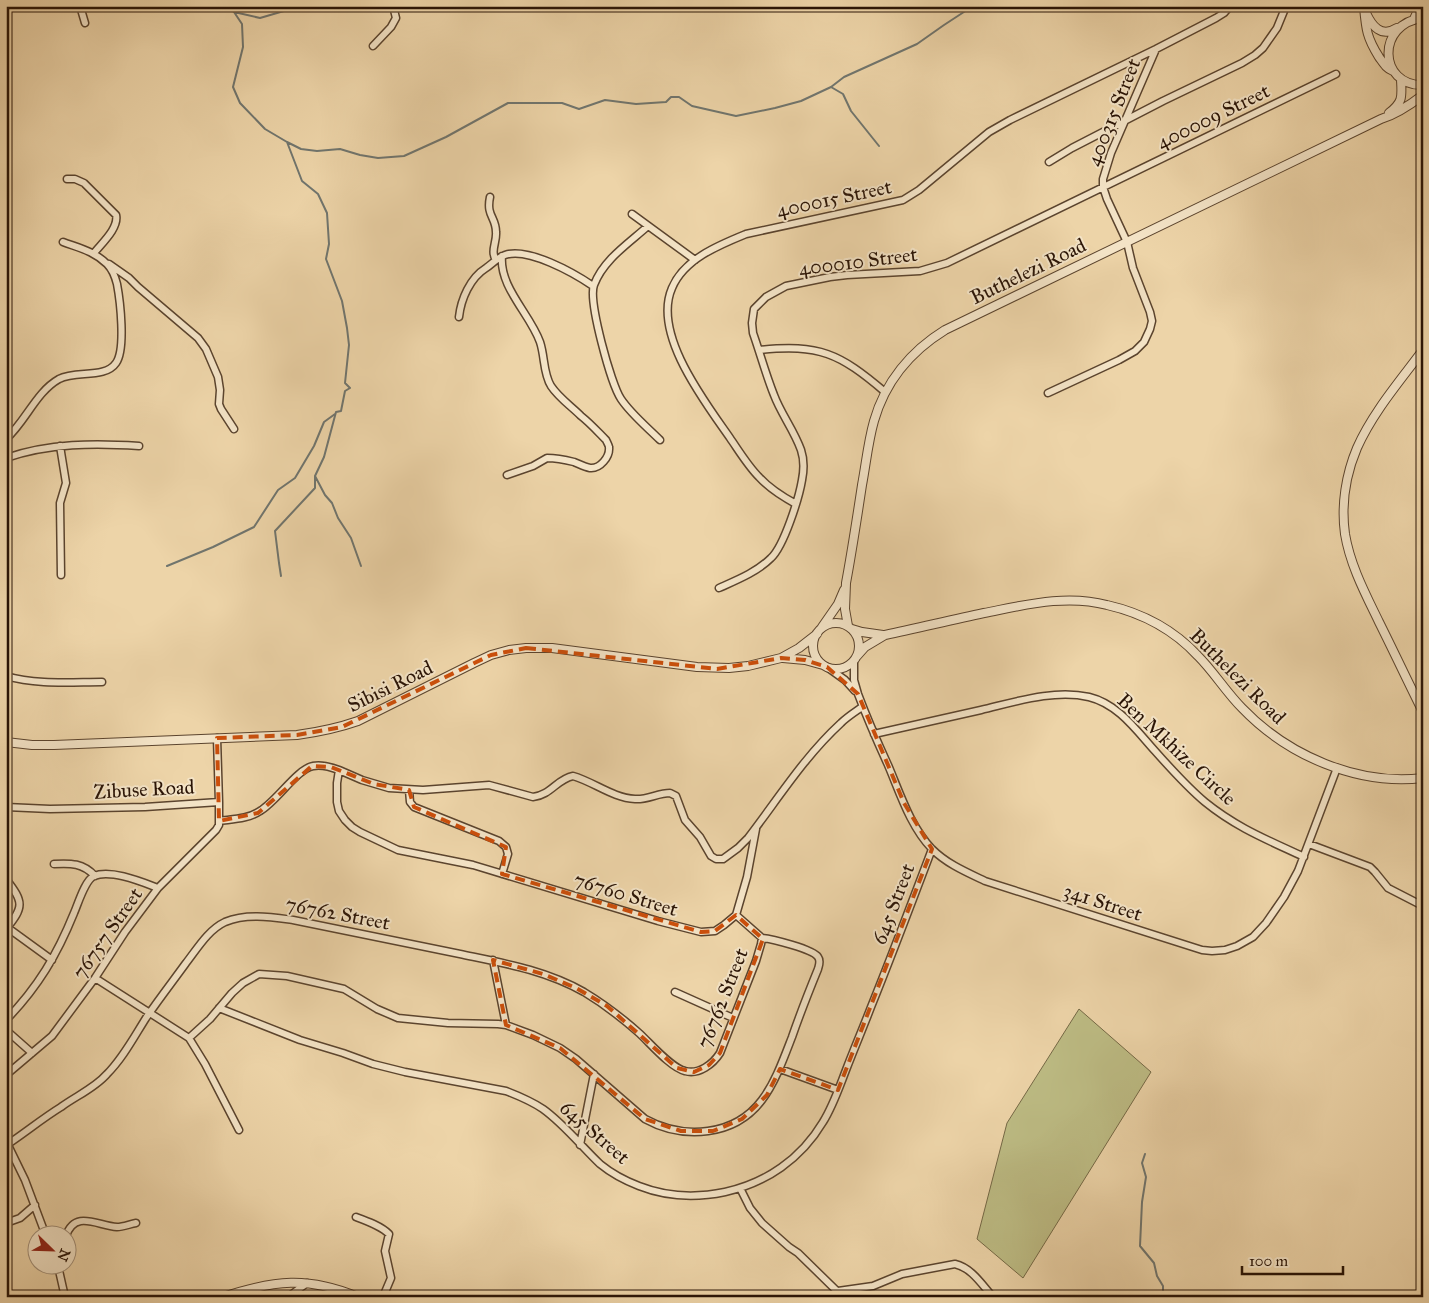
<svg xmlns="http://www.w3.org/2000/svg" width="1429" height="1303" viewBox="0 0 1429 1303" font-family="'IM FELL Great Primer',serif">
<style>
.green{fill:#bdbc84;stroke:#746845}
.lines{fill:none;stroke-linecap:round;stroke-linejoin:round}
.stream{stroke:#70756e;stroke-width:2}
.minor-casing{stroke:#5b442e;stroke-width:9}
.tertiary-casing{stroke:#5b442e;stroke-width:10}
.minor{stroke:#f3e3c6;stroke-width:6}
.tertiary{stroke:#f3e3c6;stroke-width:8}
.marked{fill:none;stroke:#cc4f0b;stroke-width:4;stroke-dasharray:10 6;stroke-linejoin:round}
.labels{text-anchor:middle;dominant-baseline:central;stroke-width:4;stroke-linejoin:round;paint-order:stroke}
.street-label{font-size:20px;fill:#2a1406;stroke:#f3e3c6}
</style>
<rect width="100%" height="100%" fill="#edd4a8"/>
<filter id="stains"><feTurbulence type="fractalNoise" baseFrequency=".004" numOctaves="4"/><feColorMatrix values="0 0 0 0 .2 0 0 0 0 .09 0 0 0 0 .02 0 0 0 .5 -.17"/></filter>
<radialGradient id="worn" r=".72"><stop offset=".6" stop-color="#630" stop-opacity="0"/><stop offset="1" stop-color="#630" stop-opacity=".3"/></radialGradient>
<path class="green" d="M1079,1009L1151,1072L1023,1278L977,1239L1007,1123Z"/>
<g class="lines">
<path class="stream" d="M184,6L188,9L196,6
M213,6L218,10H231L234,12L260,18L301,6
M234,12L242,24L243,47L233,87L240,103L265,129L287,142L302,181L318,194L327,213L329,244L326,259L342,301L347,328L349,345L345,383L350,388L345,391L341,411L336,412L324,457L315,476V488L275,531L279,563L281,576
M831,87L843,94L851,111L879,146
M287,142L301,149L317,151L340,149L360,155L378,158L404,156L446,137L508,103H562L579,109L605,100L636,104L666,102L671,97H679L692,106L736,116L775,108L801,101L831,87L844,77L917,44L944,25L970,8L975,6
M315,476L325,495L332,503L338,518L351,538L361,566
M167,566L213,547L254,527L278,490L295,478L314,446L324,422L335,414
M1145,1154L1142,1163L1146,1177L1142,1202L1140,1246L1154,1263L1157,1276L1163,1286V1297"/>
<defs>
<path id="minor" d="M80,6L85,23
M373,46L391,27L396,18L393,6
M1049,162L1072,148L1163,101L1242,63L1255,55L1263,48L1277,28L1286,6
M67,179H75L84,183L116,215C119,228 102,243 94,253
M490,197C486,216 496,217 496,232C497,242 490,251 496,260
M632,214L695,260
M648,226C629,243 603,260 594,285C588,301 611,384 621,399C631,414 647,427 660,440
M502,256C499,287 530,314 540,342C545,357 543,373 551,386C559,398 571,406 581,416C590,423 598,432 606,440C606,440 609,446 609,447C610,457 600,469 590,468C585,467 579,464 574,462C566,460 556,458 547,458L533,466L507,475
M109,264L129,278L138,287L198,338L206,349L218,377L220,390L219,404L221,409L234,429
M459,317C461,299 470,278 486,268C492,264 497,258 505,255C528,247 574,273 593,286
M759,350C820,344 839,353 885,392
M1048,393L1119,360L1135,351L1144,342L1150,329L1152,321L1150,312L1133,268L1127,242L1107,199L1103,187V179L1111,153L1156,49
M6,439C26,421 36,392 59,379C76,370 105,379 116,363C126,349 120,300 117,284C115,276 112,269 107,264C94,251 79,248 63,242
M60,446L66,483L60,503L61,575
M6,458C49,443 95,443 139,446
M796,504C783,497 769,488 759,477C748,466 739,451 730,438C705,402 652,334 672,288C684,259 719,245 746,234L903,200L919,190L989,132L1010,120L1156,49L1216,18L1224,13L1230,6
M719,588C737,580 757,572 771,558C784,546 799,498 802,480C804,470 804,459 801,450C794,430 781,414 774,395C766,375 760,353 753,333L752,323L754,309L766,297L786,286L830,277L847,275L920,271L947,263L1336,74
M854,660V680L858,694C867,718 877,741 888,765C900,793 910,826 932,849C947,864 966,872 985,881L1202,950L1212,951L1225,950L1237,946L1253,937L1266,923L1284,897L1298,871L1337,768
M827,667L845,680L855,691
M6,676C36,685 71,682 102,682
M874,734C910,726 946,718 981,710C1015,702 1054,689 1089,697C1118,704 1136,730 1155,751C1171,769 1187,787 1205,802C1237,828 1268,840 1304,857
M339,770L362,780L389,788L423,790L489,785L533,797C551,795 557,779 573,776C594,782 613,798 635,799C647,800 658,793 670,793L676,796L685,820L700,837L711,856L716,859H723L738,848L748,838C778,799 804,757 841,723C847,717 855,712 862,707
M409,790L410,802L414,807L499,841L506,847L508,854L502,874
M6,807L50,809L145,807L219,802L217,738
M219,821C233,819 248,819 260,811C277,801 297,769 313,766C322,764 331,767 339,770L337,783V802L339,811L345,820L352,827L360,832L398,850L473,865L658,921L701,932L715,931L724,925L736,915
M756,829L747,877L736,915L762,938
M1309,844L1370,867L1375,872L1388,888L1423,906
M54,864C71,863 83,863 95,876
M6,879C24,902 24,907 6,929
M8,928L52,960
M493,960L506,1025
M95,978L189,1038L205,1064L239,1130
M675,992L733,1018
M219,1008L300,1040L343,1053L373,1064L405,1072L506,1091C519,1096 531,1101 543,1109C564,1124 581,1146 600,1164C611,1173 626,1181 639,1186C667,1197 696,1198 725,1192C766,1183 801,1159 823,1122C833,1106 839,1088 846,1070C854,1049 863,1028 871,1007C892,955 912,902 932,849
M6,1020C38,987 57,955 74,913C78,904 85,880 94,876C111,869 142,882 158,888
M6,1030L32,1053
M780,1069L838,1090
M6,1075L52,1036L95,978L125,932L158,888L216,830L219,825V802
M6,1141L25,1180L46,1236
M8,1144C26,1132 43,1118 61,1107C76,1096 95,1088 107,1074C123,1058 134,1037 146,1018C159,999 173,981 186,963C197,949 208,930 225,922C246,913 271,917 293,920C349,931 404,943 460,954C503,963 545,970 584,992C604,1004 621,1017 639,1033C650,1043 671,1068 685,1071C699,1075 713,1064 720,1053L756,961L761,944L762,938C772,939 813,949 818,957C821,961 819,965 818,969C809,991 800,1014 792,1037C775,1081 761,1124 708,1131C685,1134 665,1130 645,1119L576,1059L560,1048L533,1035L506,1025L498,1024L448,1023L398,1018L377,1009L344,989L287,976L259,974L243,983L232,993L210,1019L189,1038
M580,1145L594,1074
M740,1188L750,1208L762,1223L789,1247L798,1253L843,1297
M356,1217C367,1221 381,1226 389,1234L385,1251L391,1278L383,1297
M6,1223L20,1218L35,1205
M66,1236C75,1209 98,1226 117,1227C123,1227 130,1224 136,1223
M58,1266L65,1297
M838,1291L873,1286L902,1274L955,1264C972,1268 982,1285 993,1297
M288,1297L307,1283"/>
<path id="tertiary" d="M1364,7C1366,30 1367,38 1379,57C1384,64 1386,68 1393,71
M1366,13C1372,26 1381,38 1397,28
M1423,18C1376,23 1378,86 1423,85
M1414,19L1420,6
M1389,113C1403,102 1402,97 1401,80
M1423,350C1400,381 1373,412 1357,448C1346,474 1341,505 1345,534C1350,565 1366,595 1379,622C1394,652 1408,682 1423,712
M813 646a23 23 0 1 1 46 0a23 23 0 1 1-46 0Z
M848,626L845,609L846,583C852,551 857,518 862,485C866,464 868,442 874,421C885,382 911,351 945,330L1381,119C1397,114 1410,105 1423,95
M822,627L838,604L844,590
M852,629L862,632L883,635
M857,656L865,647L885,635C918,628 951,620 984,613C1025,605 1066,594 1107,605C1142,613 1174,630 1198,656C1214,672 1226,692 1242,708C1287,755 1357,786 1423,778
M783,658L805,660L823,665
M6,742L32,745H54L297,735C319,732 338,728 358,721L474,663L491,655L509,650L526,648H552L697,667L729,668L748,666L781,658L799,648L817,634
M223,1297C274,1280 308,1276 358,1297"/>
</defs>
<use href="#minor" class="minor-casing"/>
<use href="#tertiary" class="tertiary-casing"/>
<use href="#minor" class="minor"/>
<use href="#tertiary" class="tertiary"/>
</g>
<path class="marked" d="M526,648L717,669L781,658L805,660L827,667L858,694L904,803L932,849L838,1090L780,1069L767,1095L742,1119L713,1131H681L645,1119L560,1048L506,1025L493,960L543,974L576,988L607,1006L677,1068L694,1072L709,1065L720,1053L763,939L736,915L715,931L701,932L502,874L506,847L414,807L409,790L374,784L331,767L312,766L258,813L219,821L217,738L297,735L342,727L491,655Z"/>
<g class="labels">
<g class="street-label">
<text transform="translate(1113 112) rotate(-68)">400315 Street</text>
<text transform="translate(1213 116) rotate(-26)">400009 Street</text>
<text transform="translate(834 198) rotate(-12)">400015 Street</text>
<text transform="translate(858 261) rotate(-7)">400010 Street</text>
<text transform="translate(1028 271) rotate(-26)">Buthelezi Road</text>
<text transform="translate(1238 676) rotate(45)">Buthelezi Road</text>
<text transform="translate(390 686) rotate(-26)">Sibisi Road</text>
<text transform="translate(1177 749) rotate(43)">Ben Mkhize Circle</text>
<text transform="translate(144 789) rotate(-3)">Zibuse Road</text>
<text transform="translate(626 894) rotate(17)">76760 Street</text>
<text transform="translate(1103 902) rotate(18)">341 Street</text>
<text transform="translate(893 904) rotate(-69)">645 Street</text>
<text transform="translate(338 913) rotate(11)">76762 Street</text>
<text transform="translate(107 933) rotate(-55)">76757 Street</text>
<text transform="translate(722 998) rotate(-68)">76762 Street</text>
<text transform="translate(595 1132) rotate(41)">645 Street</text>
</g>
</g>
<rect width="1429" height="1303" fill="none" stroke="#edd4a8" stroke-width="25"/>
<rect x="8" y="8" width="1414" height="1288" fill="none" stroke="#2a1406" stroke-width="2.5"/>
<rect x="12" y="12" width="1404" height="1278" fill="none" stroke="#2a1406"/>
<g transform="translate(52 1250) rotate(113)"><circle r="24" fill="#f3e3c6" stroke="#a39079"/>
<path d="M0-4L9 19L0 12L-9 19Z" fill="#8f2418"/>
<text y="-8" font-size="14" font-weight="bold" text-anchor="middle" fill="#2a1406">N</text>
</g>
<path d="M1242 1266v8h101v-8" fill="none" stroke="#2a1406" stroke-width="2.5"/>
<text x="1249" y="1266" font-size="15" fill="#2a1406" stroke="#f3e3c6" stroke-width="4" paint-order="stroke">100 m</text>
<rect width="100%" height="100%" filter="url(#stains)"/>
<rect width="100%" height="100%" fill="url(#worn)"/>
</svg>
